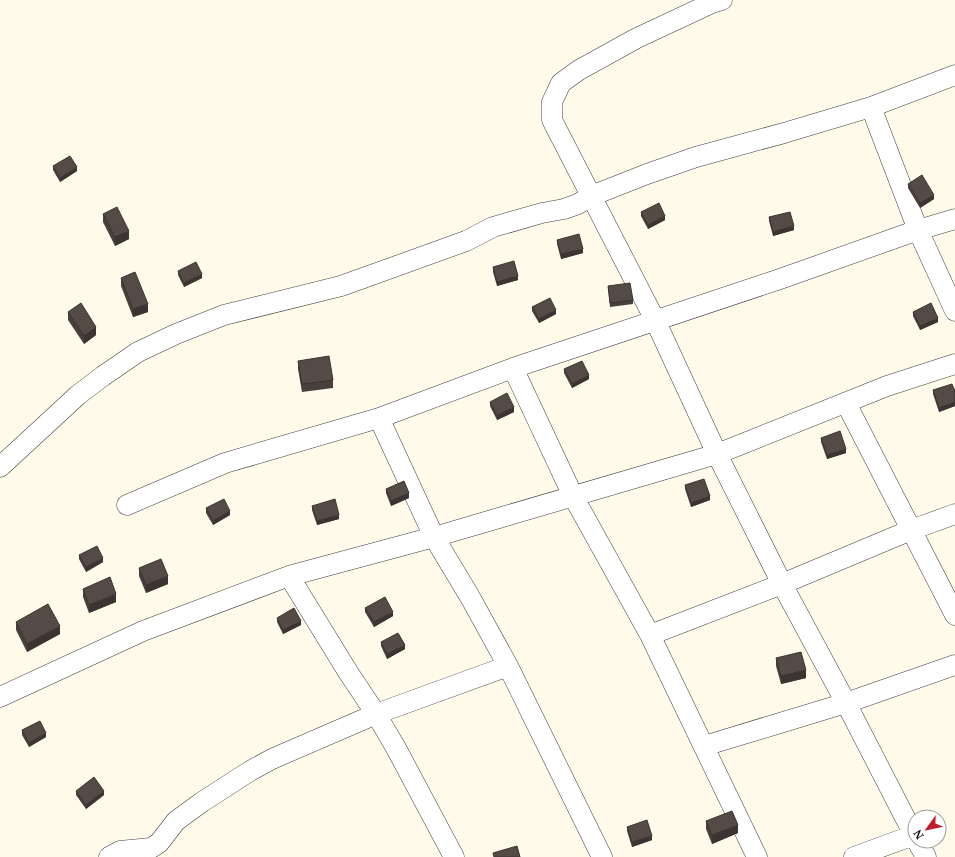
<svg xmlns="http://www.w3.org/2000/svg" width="955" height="857" viewBox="0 0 955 857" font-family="'Noto Serif',serif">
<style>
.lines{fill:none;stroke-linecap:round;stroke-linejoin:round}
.street-casing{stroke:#3e3e3e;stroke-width:21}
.street{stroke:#fff;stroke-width:20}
.wall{fill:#48403d}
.shaded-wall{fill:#3b3432}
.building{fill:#544b47;stroke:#3b3432}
</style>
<rect width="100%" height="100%" fill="#fffae9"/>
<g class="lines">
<defs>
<path id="street" d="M722,0L712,3L637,38L579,70L561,83L552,102V120L655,320L717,454L782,584L846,703L915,837
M871,107L918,230L955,311
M513,368L573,496L650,635L757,857
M846,403L955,615
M379,418L434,537L470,597L508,666L602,857
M0,467L78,395L103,376L138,352L176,334L224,315L341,286L466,241L493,227L542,213L564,209L578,204L591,196L647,174L696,157L784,133L871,107L955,75
M127,505L225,463L379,418L513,368L780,279L918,230L955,219
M289,576L348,672L376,714L396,748L454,857
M650,635L782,584L911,530L955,514
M0,697L143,631L289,576L434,537L717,454L887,386L955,364
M704,746L846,703L955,665
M917,841L926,857
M109,857L120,851L151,848L159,843L176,821L202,802L250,771L272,759L376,714L508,666
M854,857L914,835"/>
</defs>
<use href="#street" class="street-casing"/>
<use href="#street" class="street"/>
</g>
<path class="wall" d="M53,166L77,171L60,182L53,170Z
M908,184L934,199L920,208L908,188Z
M641,212L665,220L648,229L641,216Z
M103,214L129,239L115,246L103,222Z
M769,217L794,230L773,236L769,221Z
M557,240L583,253L561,259L557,244Z
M493,267L518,280L497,286L493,272Z
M178,271L202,278L184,287L178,275Z
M121,278L148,312L133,317L121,286Z
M608,286L633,300V304L610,307Z
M532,307L556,314L539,323L532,311Z
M68,312L96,335L84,344L68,320Z
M913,312L938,322L920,330L913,316Z
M298,361L333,380V388L302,392L298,369Z
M564,369L589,379L572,388L564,373Z
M933,390L955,391V406L939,412L933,394Z
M490,402L514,412L497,420L490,406Z
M821,438L846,453L827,459L821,442Z
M685,485L710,500L691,507L685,489Z
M386,489L409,498L391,506L386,493Z
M312,506L339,519L317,525L312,510Z
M206,508L230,515L213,525L206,513Z
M79,555L103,562L86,572L79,559Z
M139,568L168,584L146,593L139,576Z
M83,589L116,602L89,613L83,597Z
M365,608L393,616L374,627L365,612Z
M277,618L301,625L283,634L277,622Z
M16,622L60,634L27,652L16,630Z
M381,642L405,649L387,659L381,646Z
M776,658L806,678L781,684L776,666Z
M22,730L46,737L29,747L22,735Z
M76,791L104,795L86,809L76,795Z
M706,821L738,833L712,844L706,829Z
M627,827L652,840L632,847L627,831Z"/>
<path class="shaded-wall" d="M77,167V171L60,182V178Z
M934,195V199L920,208V203Z
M665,216V220L648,229V225Z
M794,226V230L773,236V232Z
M129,231V239L115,246V237Z
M583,249V253L561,259V254Z
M202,274V278L184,287V283Z
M518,276V280L497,286V282Z
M148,304V312L133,317V309Z
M556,310V314L539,323V319Z
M938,318V322L920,330V326Z
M96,327V335L84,344V336Z
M589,375V379L572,388V384Z
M955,402V406L939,412V408Z
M514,407V412L497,420V416Z
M846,449V453L827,459V455Z
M409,493V498L391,506V501Z
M710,496V500L691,507V503Z
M230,511V515L213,525V521Z
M339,515V519L317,525V521Z
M103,558V562L86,572V567Z
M168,576V584L146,593V585Z
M116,594V602L89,613V605Z
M393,612V616L374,627V622Z
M301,621V625L283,634V630Z
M60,626V634L27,652V644Z
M405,645V649L387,659V654Z
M806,670V678L781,684V676Z
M46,733V737L29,747V743Z
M104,791V795L86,809V805Z
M738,825V833L712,844V835Z
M652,836V840L632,847V842Z"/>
<path class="building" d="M70,156L77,167L60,178L53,166Z
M922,175L934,195L920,203L908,184Z
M659,203L665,216L648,225L641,212Z
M117,207L129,231L115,237L103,214Z
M790,212L794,226L773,232L769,217Z
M579,234L583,249L561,254L557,240Z
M514,261L518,276L497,282L493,267Z
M196,262L202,274L184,283L178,271Z
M135,272L148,304L133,309L121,278Z
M630,283L633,300L610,303L608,286Z
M550,298L556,310L539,319L532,307Z
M81,303L96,327L84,336L68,312Z
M931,303L938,318L920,326L913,312Z
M329,356L333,380L302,384L298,361Z
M582,361L589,375L572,384L564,369Z
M952,384L955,391V402L939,408L933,390Z
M507,393L514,407L497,416L490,402Z
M840,431L846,449L827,455L821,438Z
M704,479L710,496L691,503L685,485Z
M404,481L409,493L391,501L386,489Z
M224,499L230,511L213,521L206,508Z
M335,499L339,515L317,521L312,506Z
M97,546L103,558L86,567L79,555Z
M161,559L168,576L146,585L139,568Z
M110,577L116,594L89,605L83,589Z
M385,597L393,612L374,622L365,608Z
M48,604L60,626L27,644L16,622Z
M294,608L301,621L283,630L277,618Z
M398,633L405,645L387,654L381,642Z
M801,652L806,670L781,676L776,658Z
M40,721L46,733L29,743L22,730Z
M94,777L104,791L86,805L76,791Z
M732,811L738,825L712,835L706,821Z
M647,820L652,836L632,842L627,827Z
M517,846L520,857H494L493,853Z"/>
<g transform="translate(927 829) rotate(237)"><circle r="19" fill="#ffffff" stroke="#9d9d9d"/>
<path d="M0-3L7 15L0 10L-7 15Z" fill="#c11c2c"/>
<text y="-6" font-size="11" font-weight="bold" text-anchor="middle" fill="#0b0b0b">N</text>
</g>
</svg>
